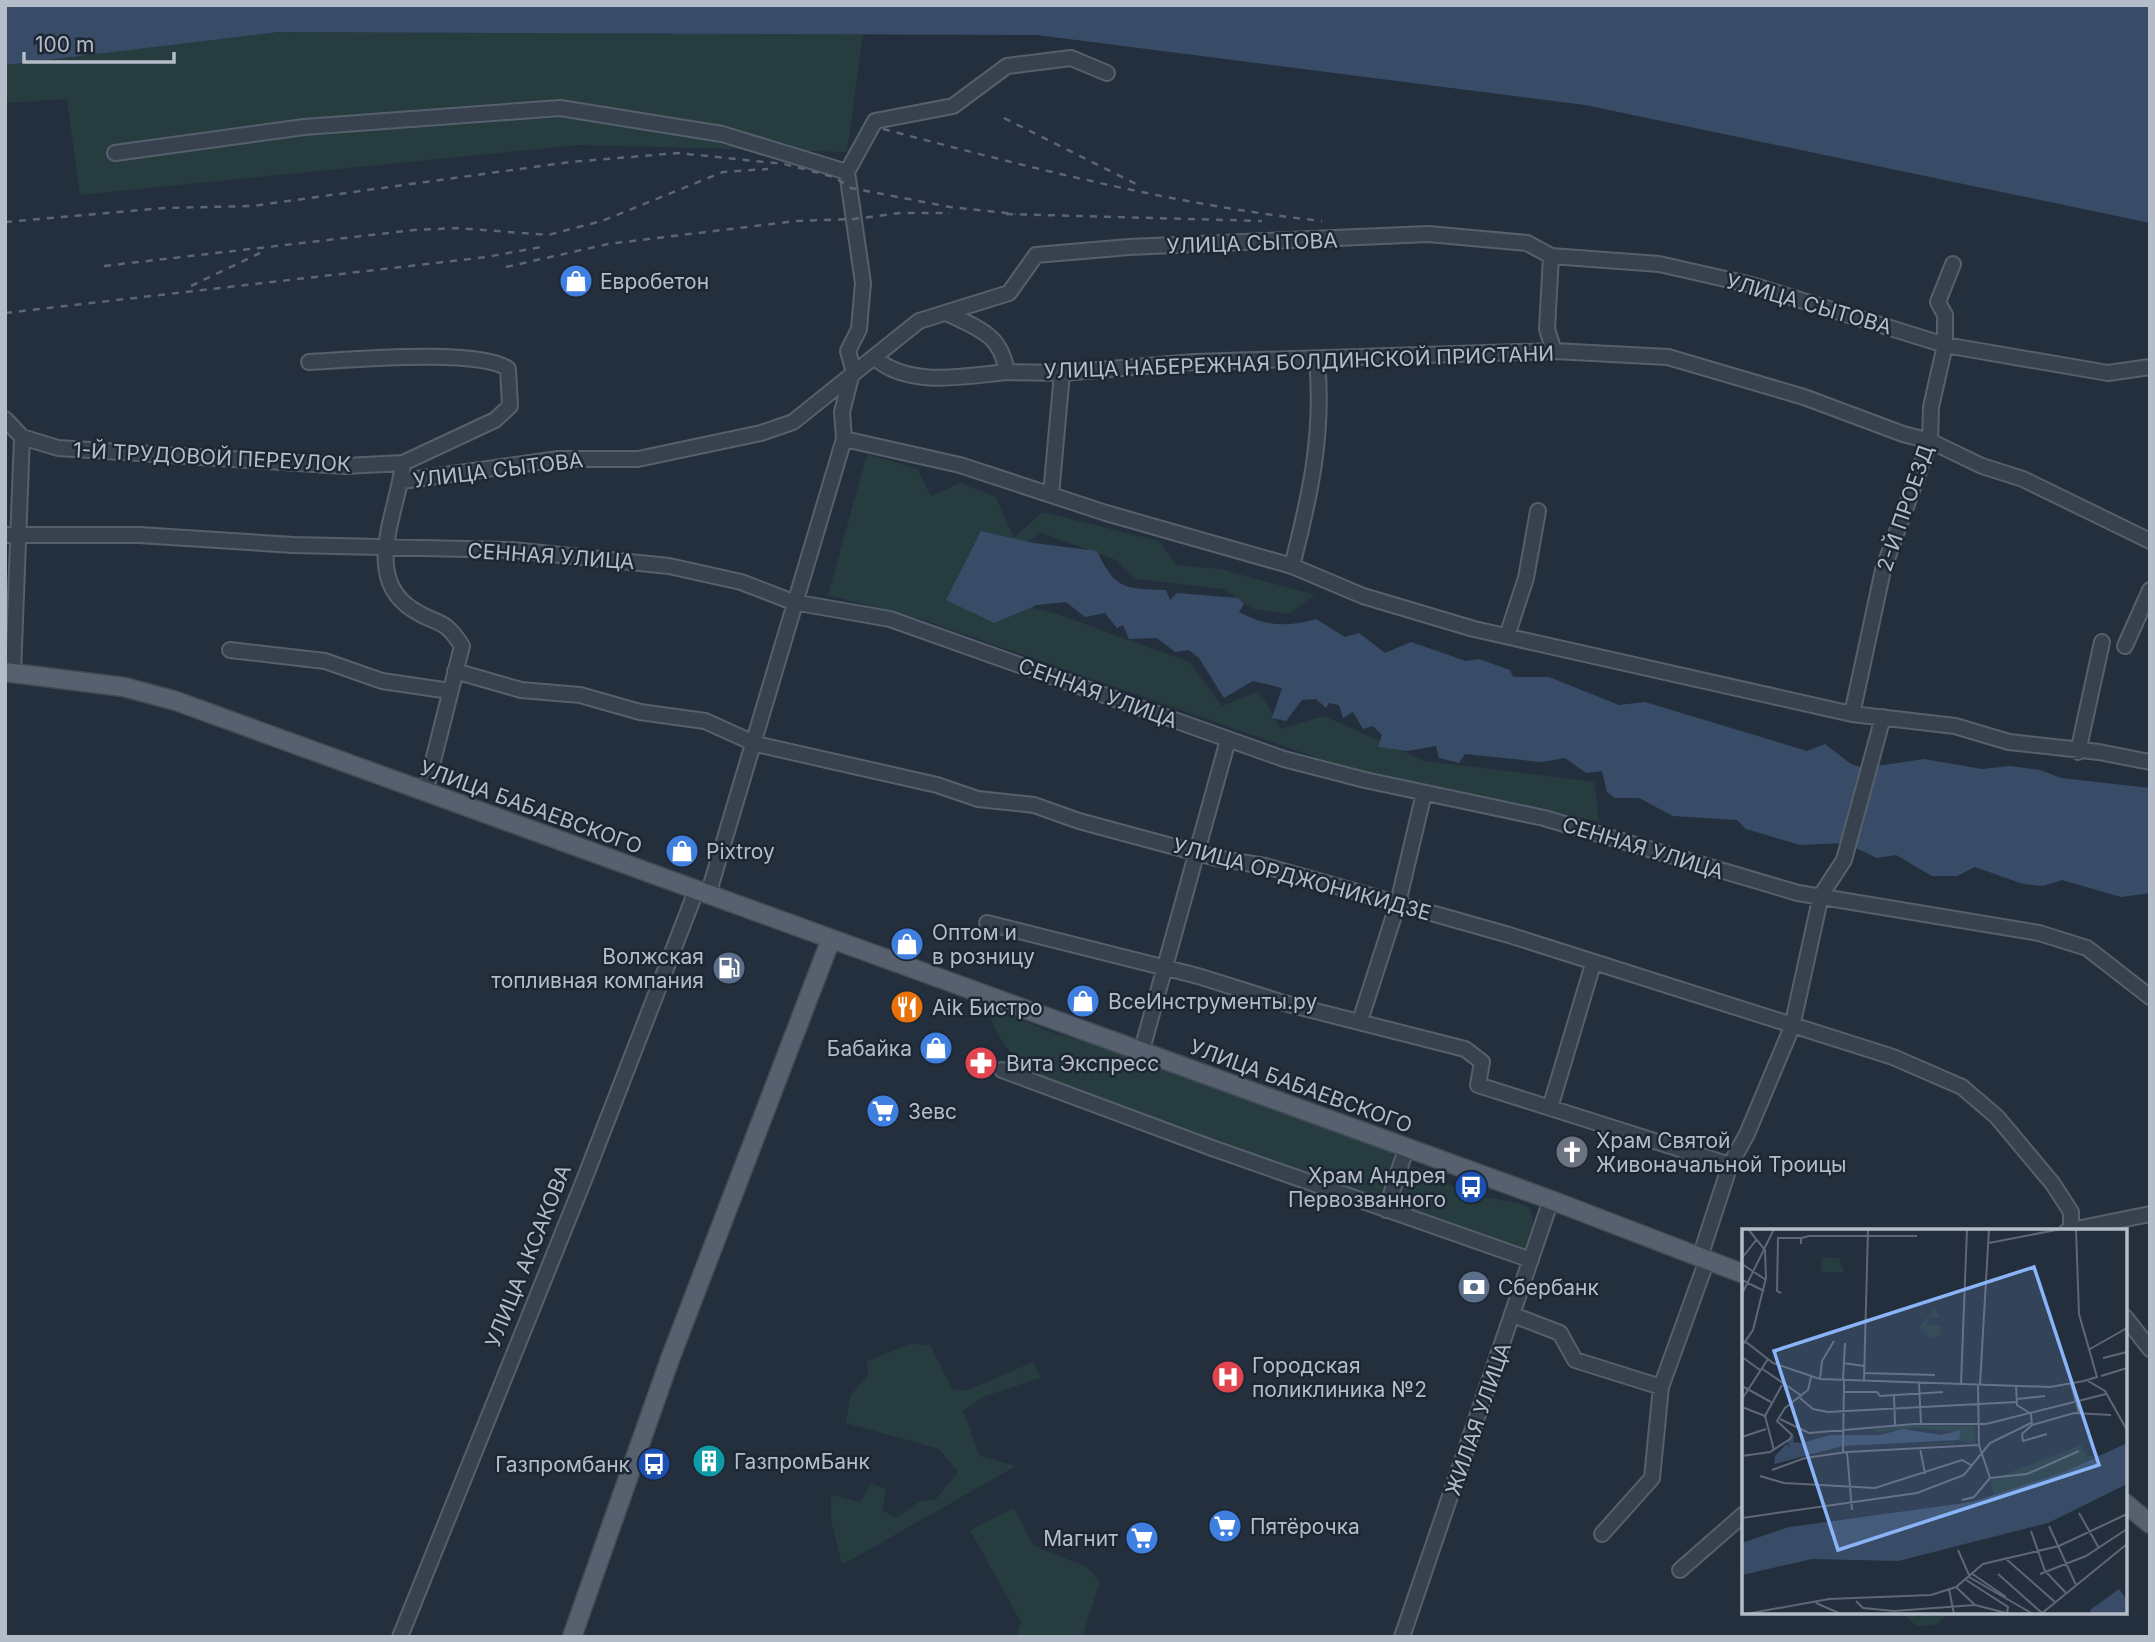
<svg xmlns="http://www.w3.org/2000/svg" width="2155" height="1642" viewBox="0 0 2155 1642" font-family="Inter,sans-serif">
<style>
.green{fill:#263c3f}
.water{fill:#394c67}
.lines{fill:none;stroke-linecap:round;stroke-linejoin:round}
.minor-casing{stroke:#565f6c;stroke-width:18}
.major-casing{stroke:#414a57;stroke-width:21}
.minor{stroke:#38414e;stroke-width:14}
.major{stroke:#56606e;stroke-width:18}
.rail{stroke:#5a6575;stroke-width:2.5;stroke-dasharray:7 7;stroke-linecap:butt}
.labels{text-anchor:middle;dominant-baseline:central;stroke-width:5;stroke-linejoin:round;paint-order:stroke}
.street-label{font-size:21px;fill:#b4bcc9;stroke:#1d2633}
.poi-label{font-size:21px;fill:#b4bcc9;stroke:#1d2633;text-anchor:start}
.inset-road{fill:none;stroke:#5e6776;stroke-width:2}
.view{fill:#8ab4f8;fill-opacity:0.15;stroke:#8ab4f8;stroke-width:3.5}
.inset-edge{fill:none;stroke:#b4bcc9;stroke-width:3.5}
</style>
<rect width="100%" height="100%" fill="#242f3e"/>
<path class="green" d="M278,32L863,34L847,152L578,145L80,195L67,99L5,103V66L8,64Z
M867,454L917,469L931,496L960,483L996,497L1014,538L1042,512L1159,541L1177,565L1220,569L1315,595L1288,614L1253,609L1223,589L1136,579L1114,559L1041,533L1012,551L972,544L991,596L1060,615L1189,662L1222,706L1257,692L1265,700L1280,729L1324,716L1425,761L1594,782L1599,822L1341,766L924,620L828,595Z
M995,1008C1009,1010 1018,1019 1031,1024C1052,1033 1074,1040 1097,1043L1391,1152L1395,1163L1383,1194L1367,1198L1035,1075C1014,1059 1001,1043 990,1018Z
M1406,1165C1428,1167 1441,1181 1461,1190C1483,1200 1506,1198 1529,1207C1537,1222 1530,1237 1523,1251L1400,1208L1396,1197Z
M910,1344L930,1345L952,1389L965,1391L1034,1362L1040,1378L985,1396L963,1411L980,1456L1016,1466L842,1565L831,1521V1495L860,1502L871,1483L886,1489L882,1510L896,1518L920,1501L935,1500L958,1472L939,1449L846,1423L850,1396L868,1375L867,1361Z
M1014,1508L1034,1546L1087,1567L1100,1582L1082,1637H1016L1021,1622L970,1530Z
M1900,1612H1952L1935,1625L1917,1626Z"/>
<path class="water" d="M5,5H2150V223L1585,105L1037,35L278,32L5,65Z
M981,531L1034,543L1097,551C1115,590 1126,589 1166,590L1170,600L1177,593L1238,598L1244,604L1239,612C1266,627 1288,627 1316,619L1345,637L1359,633L1385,653L1411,642L1466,661L1479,659L1510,670L1513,677H1549L1619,705L1645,702L1807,751L1825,744L1851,764L1863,768L1924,759L1982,769L2010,766L2040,770L2061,778L2150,788V893L2121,897L2062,880L2043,886L2023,884L1975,867L1957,876H1932L1896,855L1877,858L1845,843L1800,845L1746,829L1737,820L1673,816L1639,798H1615L1607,792L1602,771L1586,773L1565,758L1542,762L1465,754L1459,763L1439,758L1436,746L1407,751L1378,747L1382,735L1373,726L1363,729L1353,712L1343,718L1339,705L1329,703L1326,708L1316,699L1302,700L1286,721L1272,718L1282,688L1253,681L1224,698L1199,658L1189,650L1175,652L1157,638L1129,639L1123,625L1117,628L1105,613L1085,617L1066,602L1037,605L994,623L946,600Z"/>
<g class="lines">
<defs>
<path id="minor" d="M115,153L304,127L560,108L722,134L847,172
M1551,256L1547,329L1554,351
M947,313C980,330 1000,333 1007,372L1062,373L1194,362L1554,351L1668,357L1804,397L1903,434L1930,441L1982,466L2023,479L2150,541
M875,358C909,388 966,376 1007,372
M309,362C349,360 480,348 508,369L510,406L495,420L403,463C399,509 361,576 412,609C437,626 443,616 462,646L425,793
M5,419L22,437
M22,437L58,448L345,466L403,463
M844,439L960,465L1106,513L1292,566L1363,596L1474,629L1852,714L1955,726L2009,742L2099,752L2150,762
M402,481L558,459H638L761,433L793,422L919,321L1009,293L1036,255L1129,247L1428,234L1527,243L1551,256L1659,264L1752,285L1945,345L2108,373L2150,367
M1051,495L1062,373
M5,535H139L293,545L512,550L669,566L741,582L793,602L890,619L1284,759L1365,780L1544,818L1798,893L2039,933L2087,948L2150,997
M1292,566C1310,496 1324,434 1317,360
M1507,636L1526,578L1538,511
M2125,646L2150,590
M230,650L325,661L382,681L450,691
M455,671L521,690L580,695L640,712L705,721L756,744L937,785L978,799L1034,805L1079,821L1216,858L1265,866L1509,935L1893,1057L1962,1087L1997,1117L2053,1184L2071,1212V1228
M13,673L22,437
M1852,714L1883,570L1930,441L1931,407L1945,345V315L1938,302L1953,264
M2078,752L2102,642
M708,895L844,439L842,412L853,369L848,351L859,329L863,283L847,172L875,121L953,106L1007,66L1071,58L1107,73
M987,923L1198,976L1284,1003L1465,1049L1482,1062L1478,1085L1730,1165
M1360,1021L1398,903L1424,793
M1141,1053L1228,740
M1002,1070L1212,1148L1531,1260
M1550,1108L1593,964
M1386,1210L1406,1149
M2067,1231L2150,1214
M1700,1257L1730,1165L1747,1134L1792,1027L1821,895L1844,860L1883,717
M1513,1315L1560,1333L1575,1360L1661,1387
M2125,1317L2150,1349
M1602,1534L1652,1478L1661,1387L1707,1260
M1680,1570L1744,1514
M400,1637L584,1180L696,891
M1402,1637L1551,1200"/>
<path id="major" d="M5,672L124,687L176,701L1551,1200L1744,1274
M2125,1503L2150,1524
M572,1637L670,1359L831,939"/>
</defs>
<use href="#minor" class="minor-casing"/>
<use href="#major" class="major-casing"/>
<use href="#minor" class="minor"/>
<use href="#major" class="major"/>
<path class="rail" d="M1004,118L1138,185
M883,129C1028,167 1173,205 1322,221
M1006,214L1262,221
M5,222L164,208L252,206L570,162L678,153L784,164L834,177L851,188L950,207L1016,214
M104,266L414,230L457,228L548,235L602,221L723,172L768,169
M506,267L608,244L796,221L854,219L900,213H950
M191,286L260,253
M5,313L487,257L546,246"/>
</g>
<defs>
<symbol id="shop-disc" viewBox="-11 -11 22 22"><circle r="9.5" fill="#3f7fe0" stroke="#1d2633"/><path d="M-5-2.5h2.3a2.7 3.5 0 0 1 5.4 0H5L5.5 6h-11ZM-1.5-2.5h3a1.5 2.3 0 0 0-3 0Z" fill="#fff"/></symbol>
<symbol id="fuel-disc" viewBox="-11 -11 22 22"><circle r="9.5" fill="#5c6f8a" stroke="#1d2633"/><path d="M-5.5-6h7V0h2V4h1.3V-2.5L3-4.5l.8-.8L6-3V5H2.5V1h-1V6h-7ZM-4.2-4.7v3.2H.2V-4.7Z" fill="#fff"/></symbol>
<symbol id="restaurant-disc" viewBox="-11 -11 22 22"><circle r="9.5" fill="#e8710a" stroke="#1d2633"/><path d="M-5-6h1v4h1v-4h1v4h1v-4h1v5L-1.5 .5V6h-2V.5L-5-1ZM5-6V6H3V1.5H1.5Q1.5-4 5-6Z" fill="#fff"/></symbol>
<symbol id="pharmacy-disc" viewBox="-11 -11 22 22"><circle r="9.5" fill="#e0444e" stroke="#1d2633"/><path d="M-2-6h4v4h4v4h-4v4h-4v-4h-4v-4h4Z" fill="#fff"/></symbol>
<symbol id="supermarket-disc" viewBox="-11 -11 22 22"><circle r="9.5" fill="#3f7fe0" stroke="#1d2633"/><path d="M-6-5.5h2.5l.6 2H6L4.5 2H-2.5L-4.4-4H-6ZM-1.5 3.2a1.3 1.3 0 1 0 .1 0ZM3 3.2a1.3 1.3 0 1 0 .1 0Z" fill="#fff"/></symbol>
<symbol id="church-disc" viewBox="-11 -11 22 22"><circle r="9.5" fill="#6b7280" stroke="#1d2633"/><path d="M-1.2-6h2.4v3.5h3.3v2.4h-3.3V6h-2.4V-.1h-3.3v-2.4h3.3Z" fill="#fff"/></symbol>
<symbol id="bus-disc" viewBox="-11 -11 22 22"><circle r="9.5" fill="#1a4fb4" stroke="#1d2633"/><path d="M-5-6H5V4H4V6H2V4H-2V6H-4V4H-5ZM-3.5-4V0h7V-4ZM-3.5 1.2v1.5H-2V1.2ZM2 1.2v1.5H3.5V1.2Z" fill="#fff"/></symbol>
<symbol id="bank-disc" viewBox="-11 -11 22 22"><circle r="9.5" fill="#5c6f8a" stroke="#1d2633"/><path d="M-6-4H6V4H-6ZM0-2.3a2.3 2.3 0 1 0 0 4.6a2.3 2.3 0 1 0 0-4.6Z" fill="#fff"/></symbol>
<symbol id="hospital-disc" viewBox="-11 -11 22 22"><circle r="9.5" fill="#e0444e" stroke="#1d2633"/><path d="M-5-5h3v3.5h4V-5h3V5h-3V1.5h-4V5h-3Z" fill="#fff"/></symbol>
<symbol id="building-disc" viewBox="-11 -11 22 22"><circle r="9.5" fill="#0f9aa8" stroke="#1d2633"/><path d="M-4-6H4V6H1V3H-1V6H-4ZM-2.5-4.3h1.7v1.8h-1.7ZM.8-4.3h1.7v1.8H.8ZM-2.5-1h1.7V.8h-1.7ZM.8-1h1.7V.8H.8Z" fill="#fff"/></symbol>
</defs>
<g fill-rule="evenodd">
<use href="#shop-disc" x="557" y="262" width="38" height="38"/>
<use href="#shop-disc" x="663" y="832" width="38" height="38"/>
<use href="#shop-disc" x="888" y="925" width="38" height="38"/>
<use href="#fuel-disc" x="710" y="949" width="38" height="38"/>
<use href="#shop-disc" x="1064" y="982" width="38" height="38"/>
<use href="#restaurant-disc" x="888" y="988" width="38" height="38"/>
<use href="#shop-disc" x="917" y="1029" width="38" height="38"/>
<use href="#pharmacy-disc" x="962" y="1044" width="38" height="38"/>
<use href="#supermarket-disc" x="864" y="1092" width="38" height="38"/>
<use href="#church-disc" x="1553" y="1133" width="38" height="38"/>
<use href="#bus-disc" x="1452" y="1168" width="38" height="38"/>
<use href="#bank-disc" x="1455" y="1268" width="38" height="38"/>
<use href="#hospital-disc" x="1209" y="1358" width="38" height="38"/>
<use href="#building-disc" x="690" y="1442" width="38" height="38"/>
<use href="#bus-disc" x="635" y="1445" width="38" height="38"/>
<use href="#supermarket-disc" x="1206" y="1507" width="38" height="38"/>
<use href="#supermarket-disc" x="1123" y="1519" width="38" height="38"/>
</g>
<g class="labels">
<g class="street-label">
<text transform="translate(1252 243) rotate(-2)">УЛИЦА СЫТОВА</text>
<text transform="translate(1809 304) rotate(16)">УЛИЦА СЫТОВА</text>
<text transform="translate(1299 362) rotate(-2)">УЛИЦА НАБЕРЕЖНАЯ БОЛДИНСКОЙ ПРИСТАНИ</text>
<text transform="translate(212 457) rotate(3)">1-Й ТРУДОВОЙ ПЕРЕУЛОК</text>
<text transform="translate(498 470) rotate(-7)">УЛИЦА СЫТОВА</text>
<text transform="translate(1905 508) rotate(-71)">2-Й ПРОЕЗД</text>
<text transform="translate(551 556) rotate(4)">СЕННАЯ УЛИЦА</text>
<text transform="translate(1098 693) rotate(20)">СЕННАЯ УЛИЦА</text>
<text transform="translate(531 807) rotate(20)">УЛИЦА БАБАЕВСКОГО</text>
<text transform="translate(1643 848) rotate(17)">СЕННАЯ УЛИЦА</text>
<text transform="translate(1302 879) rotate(15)">УЛИЦА ОРДЖОНИКИДЗЕ</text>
<text transform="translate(1301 1086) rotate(20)">УЛИЦА БАБАЕВСКОГО</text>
<text transform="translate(528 1256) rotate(-68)">УЛИЦА АКСАКОВА</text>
<text transform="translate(1478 1419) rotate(-71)">ЖИЛАЯ УЛИЦА</text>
</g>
<g class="poi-label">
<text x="600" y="281">Евробетон</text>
<text x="706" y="851">Pixtroy</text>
<text x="932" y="932">Оптом и<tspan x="932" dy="24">в розницу</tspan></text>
<text x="704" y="956" text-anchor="end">Волжская<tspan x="704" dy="24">топливная компания</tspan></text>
<text x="1108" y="1001">ВсеИнструменты.ру</text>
<text x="932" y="1007">Aik Бистро</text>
<text x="912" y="1048" text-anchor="end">Бабайка</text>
<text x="1006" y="1063">Вита Экспресс</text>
<text x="908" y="1111">Зевс</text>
<text x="1596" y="1140">Храм Святой<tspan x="1596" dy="24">Живоначальной Троицы</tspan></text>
<text x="1446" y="1175" text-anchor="end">Храм Андрея<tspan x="1446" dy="24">Первозванного</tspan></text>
<text x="1498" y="1287">Сбербанк</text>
<text x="1252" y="1365">Городская<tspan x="1252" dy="24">поликлиника №2</tspan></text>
<text x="734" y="1461">ГазпромБанк</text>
<text x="630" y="1464" text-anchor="end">Газпромбанк</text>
<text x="1250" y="1526">Пятёрочка</text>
<text x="1118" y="1538" text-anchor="end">Магнит</text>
</g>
</g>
<g transform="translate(1742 1229)">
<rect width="385" height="385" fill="#242f3e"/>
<path d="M80,28L97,29L102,43H79ZM193,80L198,88H189L183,96L199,97L198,106L191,110L185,106L178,112L185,104L176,99ZM164,196L233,197L234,215L213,211L211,215L174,216L210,213L213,203L173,199L133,204L131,200ZM339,216L345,227H355L322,243L251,266L248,251Z" fill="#263c3f"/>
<path d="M161,200L199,206L219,201L217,211L101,217L32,235L33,227L44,215L49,218L45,213L52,206L51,213L59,214L89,206H138ZM385,214V255L306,294L156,332L70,330L0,346V314L47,298L230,273L322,243ZM377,360L385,371V385H350L348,381Z" fill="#394c67"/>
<path class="inset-road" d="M247,14L319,0M59,15V9L67,7H175M0,29L15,10M0,35L24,51M0,51L22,62M39,64L35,62L36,9H59M0,65L32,0M4,113L31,134L78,150L308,158L342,152L355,148L337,85L334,0M0,117L11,101L24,49L23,21L6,0M348,120L385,99M0,128L18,141M361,129L385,123M101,134L122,137M19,139L60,167M122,144L193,146M359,147L385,139M78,150L80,132L92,112M101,150L103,114M122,151L126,0M346,152L363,162L385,201M177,154L179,195M219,155L225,0M238,155L247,0M329,155L337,184M0,157L29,173M274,157L275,176L289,185L290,196L280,205L281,212L305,205M102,163H135L138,167L201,163M152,166L153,196M58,169L71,180L86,183L275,173M0,170L26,130M275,170L303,167M0,178L23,187M38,190L67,204L172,195H244L364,165M290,196L332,184L369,186M0,208L24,200M178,219L183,245M32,221L23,187L40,156M101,223L102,151M105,223L110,281M0,227L28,223L48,210L50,206L35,192L43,179L66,161L69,148M30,241L63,229L105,223L237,216M18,247L42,254L133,259L220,231L229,236M248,249L285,245L337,222M220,271L232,268L248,249L237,216L236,156M337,284L357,319M0,289L175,264L222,246L248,214L289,194M307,297L334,356M289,302L303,342L324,364M216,321L227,346M263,329L313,373M229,344L264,368M256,345L300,384M298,345L344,327L385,300M227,348L291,385M224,351L266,378L265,384M214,358L233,376L268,385M207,360L212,385M114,372L121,379L152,382L233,376M74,374L99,385M4,385L87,370L189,366L214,358L241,335L317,317L385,285M299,385L385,315"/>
<path class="view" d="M292,38L357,236L96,321L32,122Z"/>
<rect width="385" height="385" class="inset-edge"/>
</g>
<rect width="2155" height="1642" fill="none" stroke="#b4bcc9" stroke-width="14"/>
<path d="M24 52v10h150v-10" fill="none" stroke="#b4bcc9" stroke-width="3.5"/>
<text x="35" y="52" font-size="21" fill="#b4bcc9" stroke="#1d2633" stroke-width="5" paint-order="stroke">100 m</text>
</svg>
